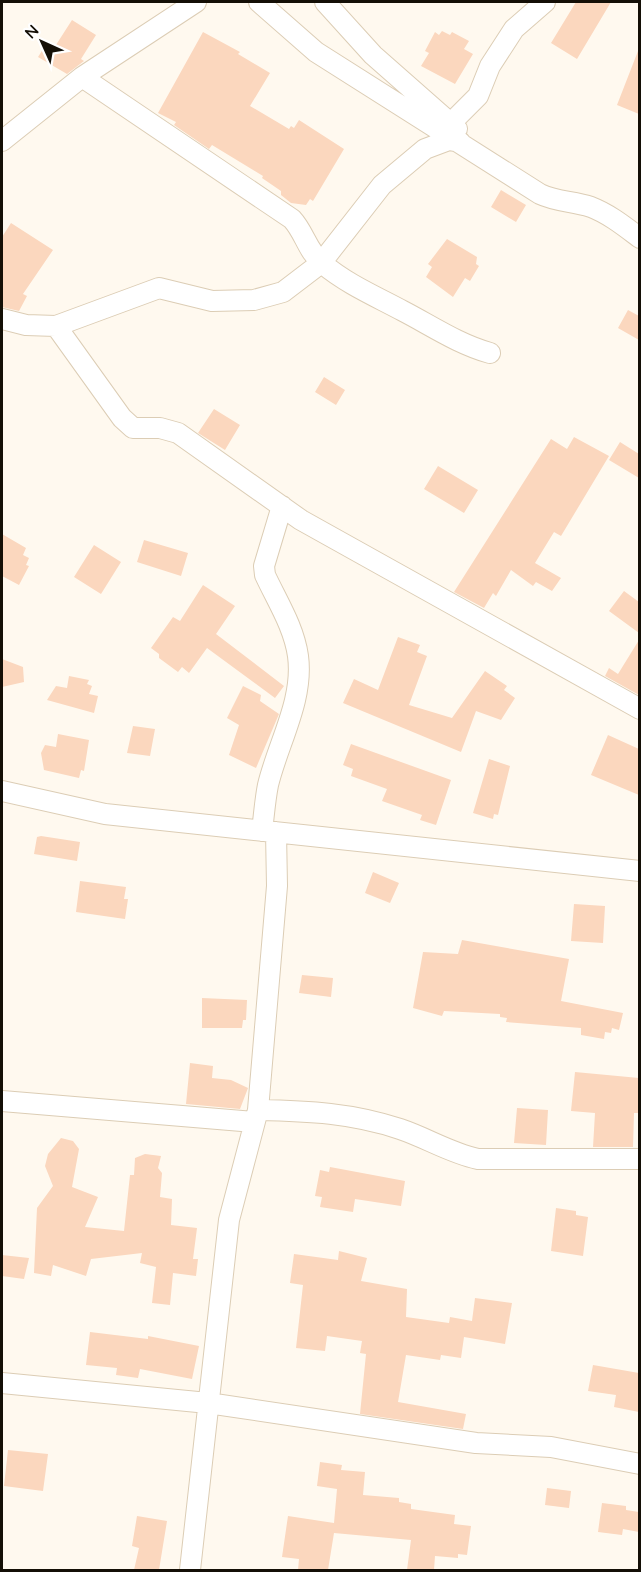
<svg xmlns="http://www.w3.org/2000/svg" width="641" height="1572" viewBox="0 0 641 1572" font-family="Quicksand,sans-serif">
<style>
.building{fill:#fbd7be}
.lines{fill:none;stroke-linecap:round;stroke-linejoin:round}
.minor-casing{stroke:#dccdb5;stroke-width:22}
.minor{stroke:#fff;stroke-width:20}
</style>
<rect width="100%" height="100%" fill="#fff9ef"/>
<path class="building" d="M576,2H611L577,59L551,43Z
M72,20L96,35L81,59L84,61L67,74L38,57L47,43L54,48Z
M442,31L450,35L452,32L469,41L464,49L473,54L455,84L421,66L429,53L425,51L435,32L439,35Z
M203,32L240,52L238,54L270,73L250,106L289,129L291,126L294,128L299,120L344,149L313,201L310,199L306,205L291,203L281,195V191L262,178L263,176L212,145L209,149L174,125L176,122L158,113Z
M638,51L639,52V114L617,105Z
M501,190L526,205L516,222L491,207Z
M11,223L53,250L23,294L27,296L19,311L2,307V237Z
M447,239L477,257L476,264L479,266L470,281L465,278L453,297L426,277L432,267L428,264Z
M628,310L639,316V340L618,328Z
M324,377L345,390L336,405L315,392Z
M214,409L240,425L225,450L198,433Z
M574,437L609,456L561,536L554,532L535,563L561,578L552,591L536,582L533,586L511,570L496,596L493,593L484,608L454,592L551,439L567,449Z
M620,442L639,454V478L609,460Z
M438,466L478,490L464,513L424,489Z
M2,534L26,548L23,555L29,558L26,565L29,566L19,585L2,576Z
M144,540L188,553L181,576L137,562Z
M94,545L121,562L101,594L74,577Z
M203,585L235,606L216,634L284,686L275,698L207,648L189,673L182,667L178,672L159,658V654L151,648L173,617L180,621Z
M624,591L639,602V633L609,611Z
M398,637L420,645L417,652L427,656L409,705L452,718L485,671L507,686L504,690L515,698L501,720L476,711L461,752L343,703L354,679L378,690Z
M639,640V695L605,676L609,668L618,674Z
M2,659L23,667L24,682L2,687Z
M69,676L89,680L87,684L92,686L89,694L98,696L94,713L47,700L56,686L67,688Z
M243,686L261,695L260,701L279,714L256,768L229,755L239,725L227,718Z
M133,726L155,729L150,756L127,753Z
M58,734L89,740L84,771L81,770L79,778L44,770L41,753L45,745L56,747Z
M608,735L639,749V795L591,775Z
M351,744L451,780L436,825L420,820L422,815L382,801L387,789L351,776L353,769L343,765Z
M489,759L510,766L498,815L494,814L493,819L473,813Z
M41,836L80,842L77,861L34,854L37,837Z
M373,872L399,883L390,903L365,893Z
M80,881L126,887L124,899H128L125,919L76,912Z
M574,904L605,906L603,943L571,941Z
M462,940L569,959L561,1001L623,1013L619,1030L612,1028L611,1033L605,1032L604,1039L581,1035V1028L506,1022L507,1018L500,1017V1014L444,1011L442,1016L413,1008L423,952L458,954Z
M302,975L333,978L331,997L299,993Z
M202,998L247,1000L246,1020H243L242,1028H202Z
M190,1063L213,1066L212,1078L231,1080L248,1088L240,1109L186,1104Z
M575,1072L639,1078L638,1113H634L633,1147H593L595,1113L571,1111Z
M517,1108L548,1110L546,1145L514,1143Z
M61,1138L73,1141L79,1149L72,1187L98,1197L85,1227L124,1231L130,1175H134L135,1158L145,1154L161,1156L158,1168L162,1173L160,1197L172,1199L171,1225L197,1228L193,1259H198L196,1276L173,1273L170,1305L152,1303L156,1267L140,1263L142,1253L91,1259L86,1276L53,1265L51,1276L34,1273L37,1208L53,1186L45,1166L48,1154Z
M330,1167L405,1181L401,1206L355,1199L353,1212L320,1207L322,1197L315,1196L320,1170L329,1172Z
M556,1208L576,1211V1215L588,1217L583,1256L551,1251Z
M339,1251L367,1258L361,1281L407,1289L406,1317L449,1323L450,1317L472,1321L475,1298L512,1303L505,1344L464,1337L461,1358L441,1355L440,1360L406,1355L398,1402L466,1414L463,1429L360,1414L366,1354L360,1353L362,1341L327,1336L325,1351L296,1348L303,1285L290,1283L294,1254L338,1260Z
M2,1255L29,1258L24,1279L2,1276Z
M90,1332L148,1339V1336L199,1346L192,1379L140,1369L138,1378L116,1375L117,1368L86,1365Z
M593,1365L639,1373V1412L614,1407L616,1395L588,1391Z
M8,1450L48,1454L43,1491L4,1486Z
M320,1462L342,1465L341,1470L365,1472L363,1495L399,1498V1502L411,1504V1509L455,1515L454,1524L471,1526L467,1555L458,1554V1558L435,1556L434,1570H407L411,1540L334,1533L328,1570H298L299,1559L282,1557L288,1516L334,1523L337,1489L317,1486Z
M547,1488L571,1491L569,1508L545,1505Z
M602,1503L626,1506V1510L639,1512V1532L623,1529L622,1535L598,1532Z
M137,1516L167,1521L159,1570H134L139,1548L132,1546Z"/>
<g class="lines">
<defs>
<path id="minor" d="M259,2L316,52L540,194C557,202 573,201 591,207C609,214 624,226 640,238
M325,2L373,55L457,129
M82,77L292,219C305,233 307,251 323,264C347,284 375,296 403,311C432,326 458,344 490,353
M451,123L478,96L490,66L514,29L545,2
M2,141L82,77L196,2
M2,319L26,325L56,326L159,288L212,301L254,300L283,292L321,263L382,185L425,149L449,140L460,142
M56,326L122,418L133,428H160L178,433L301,520L640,709
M2,791L105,814L640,871
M262,831C264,815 265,800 268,785C278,743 304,700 298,656C294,627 277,601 265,575L264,566L282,506
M2,1101L254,1122
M258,1110C309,1111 352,1113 400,1129C427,1138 450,1153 478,1159H640
M2,1383L208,1403L476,1443L551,1447L640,1464
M190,1570L229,1220L258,1110L277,886L276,832"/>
</defs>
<use href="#minor" class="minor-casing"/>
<use href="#minor" class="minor"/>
</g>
<rect width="641" height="1572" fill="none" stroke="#140f06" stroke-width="6"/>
<g transform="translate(42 42) rotate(315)" stroke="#ffffff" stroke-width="4.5" paint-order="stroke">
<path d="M0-4.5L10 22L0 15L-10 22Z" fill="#140f06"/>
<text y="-9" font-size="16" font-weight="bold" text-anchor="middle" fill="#140f06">N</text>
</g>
</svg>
